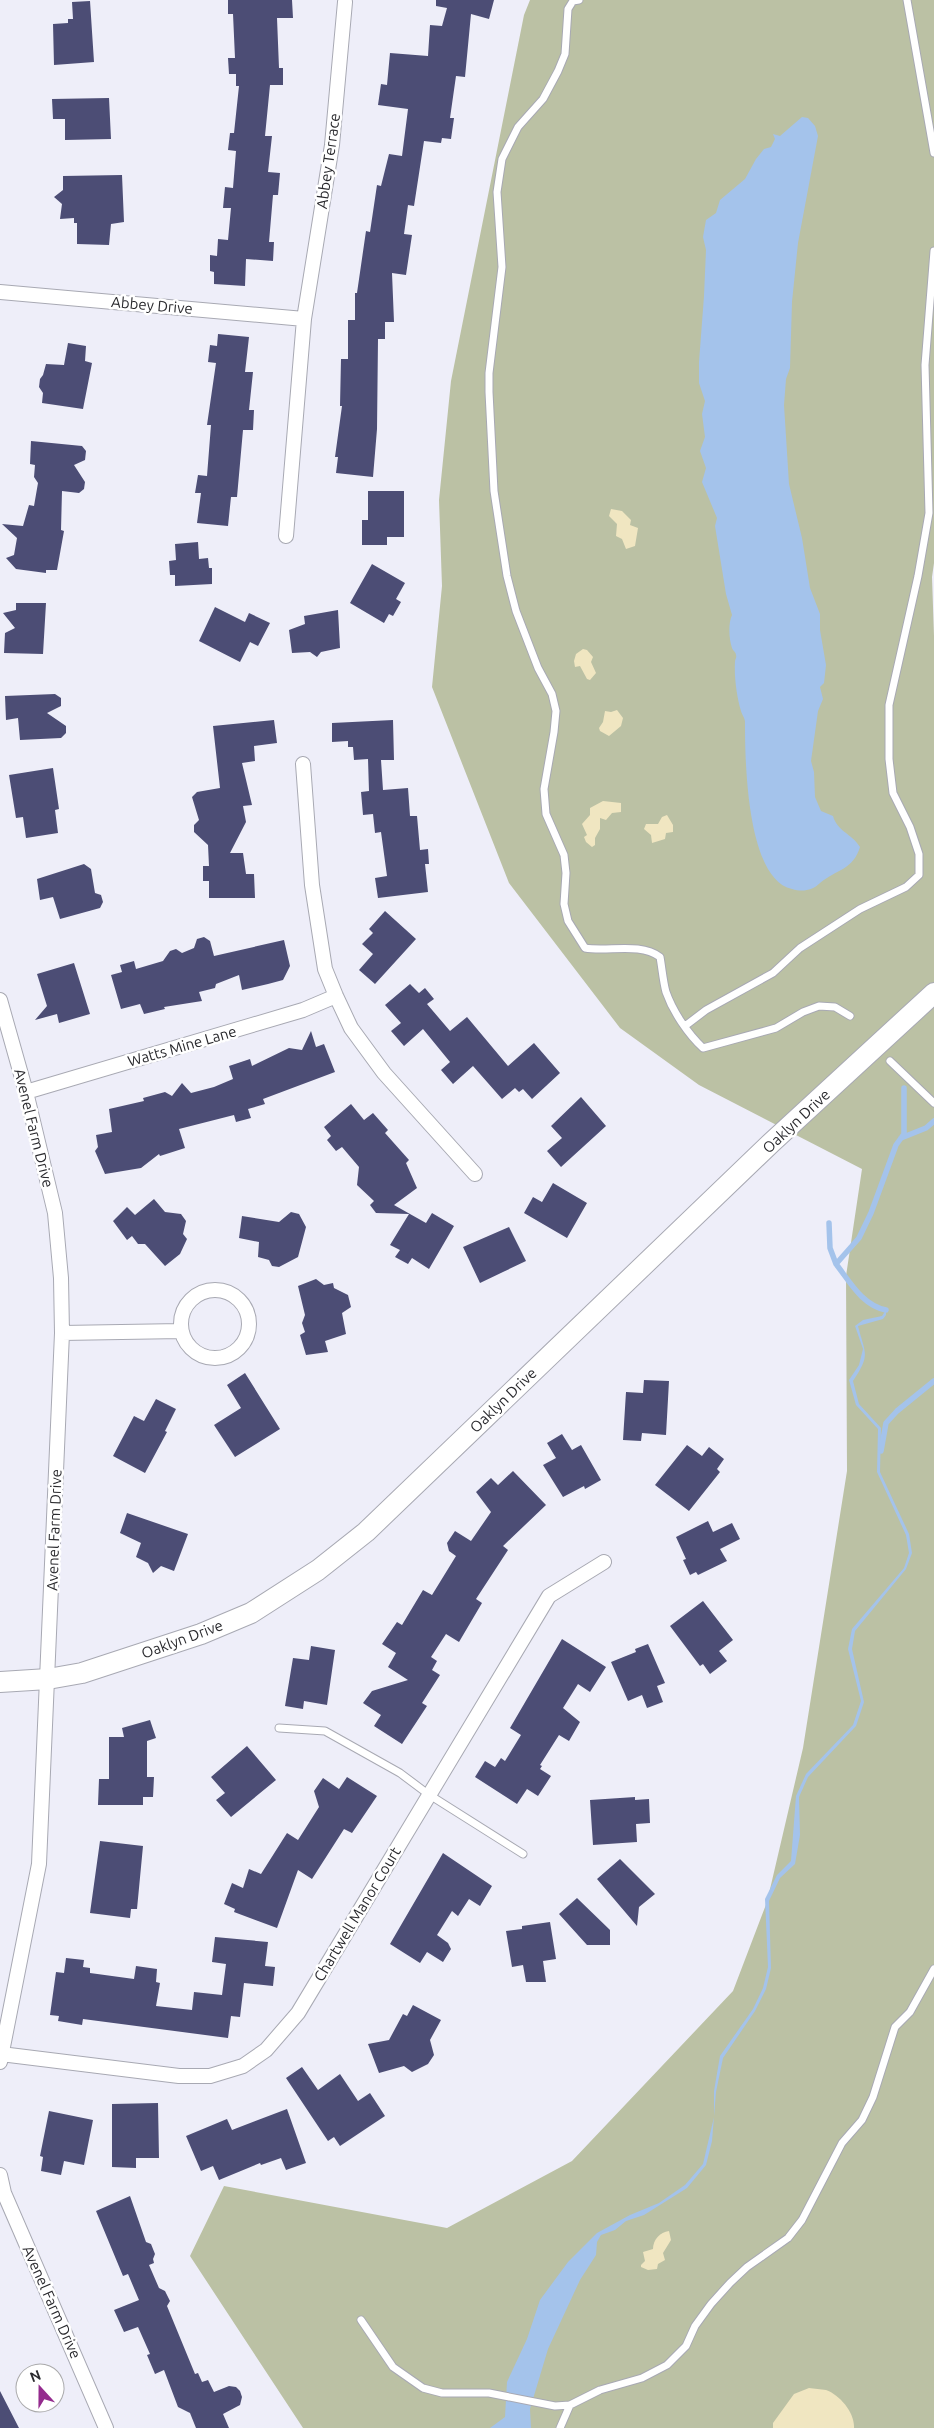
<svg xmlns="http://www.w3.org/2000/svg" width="934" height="2428" viewBox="0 0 934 2428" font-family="Ubuntu,sans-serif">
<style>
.green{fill:#bbc1a4}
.sand{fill:#f0e6c1}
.water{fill:#a4c3eb}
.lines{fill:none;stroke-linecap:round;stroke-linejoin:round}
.stream{stroke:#a4c3eb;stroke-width:5.5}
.building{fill:#4c4d75}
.lane-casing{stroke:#a8a9b3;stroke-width:9}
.street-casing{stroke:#a8a9b3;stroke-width:16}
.secondary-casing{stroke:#a8a9b3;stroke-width:22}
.lane{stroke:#fff;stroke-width:7}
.street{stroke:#fff;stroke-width:14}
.secondary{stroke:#fff;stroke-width:20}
.labels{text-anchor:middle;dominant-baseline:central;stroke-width:5;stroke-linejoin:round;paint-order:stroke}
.street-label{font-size:15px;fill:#2a2a2e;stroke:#fff}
</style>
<rect width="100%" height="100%" fill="#eeeef9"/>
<path class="green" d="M530,0H934V563L932,577L934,636V2428H303L190,2256L224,2186L447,2228L572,2161L733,1991L767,1902L803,1748L847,1471L846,1276L862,1169L699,1085L620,1028L509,883L432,687L442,586L439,500L451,381L524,15Z"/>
<path class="sand" d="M611,509L622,511L631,520L630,525L638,528L635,546L626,549L622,539L616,536L617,524L609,516Z
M583,649L587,650L593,657L591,662L596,673L590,680L587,679L580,666L575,667L574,661L576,654Z
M617,710L623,718L621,726L609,736L600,731L599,728L603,722L605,711L611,712Z
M603,801L621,803V812L612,813L606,820L600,818V829L595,838V845L592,847L586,842L584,837L587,835L582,824L590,815V808Z
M667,815L673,825V832L666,833L665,839L652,843L651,835L644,829L646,824H658L662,817Z
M669,2231L671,2240L663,2253L665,2260L658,2264L657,2269L648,2270L641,2267V2265L645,2261L643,2252L653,2249C653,2240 660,2232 669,2231Z
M809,2388C814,2389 821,2389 826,2390C840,2395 855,2413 854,2428H773V2423L794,2394Z"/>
<path class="water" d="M802,117L808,118L815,126L818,136L798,243L792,302L790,368L786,379L784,405L789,484L802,538L810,588L820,614V630L826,665L824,683L820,687L823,699L818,711L811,761L814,772L815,797L821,811L833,816C837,831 852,834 860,847C853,870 837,869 820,883C812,891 802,892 792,889C746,879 745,758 745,722C745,718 742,715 741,711C737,698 734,677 735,662C735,659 737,658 736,655C736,652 733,651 732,648C729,639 728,624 732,615L726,594L715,526L717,518L702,482L706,468L700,451L705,437L702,414L705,401L699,383V362L704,296L706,250L703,237L706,220L716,213L720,200L745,179L756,159L764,149L771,147L775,139L773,134L780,136Z
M886,1310V1315L883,1319L858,1326C865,1354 871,1354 853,1381L859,1404L881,1428L880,1472L909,1534L912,1553L906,1569L855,1631L852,1649L864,1702L856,1726L808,1777L799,1797L800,1835L795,1864L780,1878L769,1901L771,1968L766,1989L755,2011L723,2058L716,2092L712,2141L706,2165L687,2188L644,2215L626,2221L615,2230L601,2235L597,2242L596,2255L580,2280L548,2349L530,2409L531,2428H490L505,2417L507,2382L527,2339L540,2300L568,2262L597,2233L630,2215L659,2203L685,2185L703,2164L714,2117V2091L720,2056L753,2009L763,1988L768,1967L765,1899L777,1875L791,1861L796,1796L806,1774L853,1725L861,1701L848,1649L852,1629L904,1568L909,1553L906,1535L877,1472L878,1429L856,1405L849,1380L859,1365L863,1349L855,1326L863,1320L882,1316Z"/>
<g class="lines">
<path class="stream" d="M901,1138L926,1128L934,1121
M829,1223L830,1248L836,1264
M886,1310C862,1305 850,1282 836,1264L859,1238L871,1213L896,1145L904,1134V1088
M881,1451L886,1423L897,1411L934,1381"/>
</g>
<path class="building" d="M228,0H292L293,18H277L279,68H283V85H270L265,136H272L268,172L280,173L278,195H273L269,242H274L273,261L246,259L245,286L214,284V272L210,271V255L217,256L218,239L228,240L231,208H223L225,187L233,188L236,151L228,150L230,133H234L239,86H236V74H229L228,58H235L233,14H228Z
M436,0H494L489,19L471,14L465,77L456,76L450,118H454L451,139L442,138L441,143L424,141L414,206L408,205L404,234L412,235L406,275L392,273L394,322H385V339H378L377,429L373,477L336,473L338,457H335L342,406H340L341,359H348V320H355V293H357L366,231L370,232L377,185L381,186L389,154L402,156L408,109L378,105L381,84L387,85L390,53L428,56L430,25L442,26L447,8L436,6Z
M90,1L94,62L54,65L53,24L68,23V19H73L72,2Z
M109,98L111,139L65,140V119H53L52,99Z
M122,175L124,222L111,224L109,245L77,244V223H74V218L60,219L62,204L54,197L63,190V176Z
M218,334L249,337L245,372H253L249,410H254L253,430H243L237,497H231L228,526L197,523L201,493H195L198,475L207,476L211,425H207L216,363L208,362L210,345L217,346Z
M68,343L86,346L85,361L92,363L83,409L42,403L43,393L39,387L40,379L43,375L46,364L64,365Z
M31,441L82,446L86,451L85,460L74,465L85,482L84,489L79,493L62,491L61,530L64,531L57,570H46V573L16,569L6,558L14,555L17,538L2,524L23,526L29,505L34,506L38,483L34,477L35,465L30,464Z
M368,491H404V537H387V545H362V520H368Z
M198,542L199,559L208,558L209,568H212V584L175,586V575H170L169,561L176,560L175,544Z
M372,564L405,583L396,599L401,602L393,616L389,614L384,623L350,603Z
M16,603H46L43,654L4,653L5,633L15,628L3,613L16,610Z
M215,607L245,622L249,613L270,623L258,646L250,642L240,662L199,641Z
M338,610L340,648L321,652L317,657L310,652L292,653L289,630L305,624L304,616Z
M55,694L61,698V706L47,713L66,726V733L61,738L20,740L18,718L6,720L5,696Z
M274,720L277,743L254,746L255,761L242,763L252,805L243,806L246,822L230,853H243L246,874H254L255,898H209V881H203V866H209L208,845L194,832V825L199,820L192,797L197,792L220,788L213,726Z
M393,720L394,760H381L383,790L408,788L410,816H417L420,850L428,849L429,864H425L428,892L378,898L375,878L387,876L381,832L375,833L373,814L363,815L361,792L369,791L368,759L354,760L353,747H348V741L332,742V723Z
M53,768L59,809L55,810L58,833L26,838L23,817L16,818L9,775Z
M84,864L91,869L95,893L101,895L103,902L100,908L60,919L53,897L40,900L37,879Z
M385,911L416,939L375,984L359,970L373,954L362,944L373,933L369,929Z
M204,937L210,941L214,956L284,940L290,966L283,980L268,984L242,990L239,975L216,984L215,988L199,992L202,1001L164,1007L165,1009L144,1014L140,1004L121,1009L111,975L122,972L120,965L134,961L136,969L163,961L170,951L176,949L182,953L194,948L197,939Z
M74,963L90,1014L59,1023L57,1014L35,1020L47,1006L37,974Z
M410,984L419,993L425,988L434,999L427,1004L450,1031L467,1017L508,1066L534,1043L560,1073L532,1099L523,1089L519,1092L515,1088L502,1099L473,1066L453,1084L441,1070L450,1062L423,1029L404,1046L391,1031L401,1023L385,1005Z
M311,1031L316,1047L324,1044L335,1072L263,1099L265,1104L248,1109L251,1118L236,1122L234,1115L179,1129L185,1148L160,1156L159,1154L141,1168L105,1174L95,1151L98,1147L96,1135L112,1132L109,1109L144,1101L143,1098L165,1092L172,1096L182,1083L191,1093L214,1087L233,1079L229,1066L250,1059L252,1066L289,1048L302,1050Z
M581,1097L606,1126L561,1167L547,1151L562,1138L551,1126Z
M351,1104L364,1120L373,1113L388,1130L385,1133L409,1160L406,1163L417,1188L394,1205L426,1223L432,1213L454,1226L429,1269L412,1258L408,1264L395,1257L400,1250L390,1245L409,1214L376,1213L370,1205L374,1201L357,1185L359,1167L342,1147L336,1151L327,1140L331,1136L324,1127Z
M553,1183L587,1203L567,1238L524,1213L533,1197L542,1202Z
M154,1199L165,1212L181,1214L186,1221L183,1234L187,1239L180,1254L165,1266L145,1244H138L132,1236L127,1240L113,1221L127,1207L135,1215Z
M291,1212L299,1214L306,1227L298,1257L279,1267L272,1266L269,1260L258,1257L259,1242L239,1238L242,1216L279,1222Z
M509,1227L526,1261L480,1283L463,1247Z
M316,1279L324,1285L333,1283L334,1288L348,1295L351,1307L342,1313L346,1334L325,1341L328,1352L306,1355L300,1335L305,1332L302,1323L305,1315L298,1286Z
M245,1373L280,1429L235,1457L214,1425L241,1408L227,1385Z
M644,1380L669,1381L666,1435L642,1433L641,1441L623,1440L626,1392L643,1393Z
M156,1399L176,1409L165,1431L167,1432L145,1473L113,1456L134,1416L144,1421Z
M562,1434L572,1450L581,1445L601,1480L585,1489L584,1486L563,1497L543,1465L556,1458L547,1443Z
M687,1445L702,1456L709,1447L724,1459L717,1469L720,1472L689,1511L655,1485Z
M513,1471L546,1505L503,1546L508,1550L476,1599L482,1603L459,1642L446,1634L431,1657L437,1661L432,1670L440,1675L422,1703L427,1706L402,1744L374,1726L381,1715L363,1703L372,1691L408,1680L388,1667L396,1653L382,1644L397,1622L402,1625L423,1590L432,1595L456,1556L449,1551L447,1543L455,1531L471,1541L491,1512L476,1492L491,1478L498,1485Z
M127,1513L188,1534L174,1571L161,1566L153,1573L148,1563L136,1557L141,1543L120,1533Z
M708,1521L713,1532L732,1523L740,1539L720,1549L727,1561L698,1575L696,1572L690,1575L683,1560L686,1559L676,1537Z
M703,1601L733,1640L719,1651L727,1661L710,1674L703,1664L700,1666L670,1626Z
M562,1639L606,1667L590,1692L578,1684L563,1708L580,1722L569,1741L559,1735L540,1765L542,1766L540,1769L551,1776L538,1796L527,1789L517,1804L475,1777L485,1761L495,1767L501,1758L505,1761L521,1735L510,1728Z
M648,1644L665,1683L657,1686L663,1702L647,1708L642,1695L628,1701L611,1662L636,1652L635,1649Z
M311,1646L335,1650L327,1705L304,1701L303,1709L285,1706L293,1658L309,1660Z
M150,1720L156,1738L147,1741V1777H154L153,1797H143V1805H98L99,1779H109V1737H124L122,1728Z
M247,1746L276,1780L231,1817L216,1800L225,1793L211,1777Z
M347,1777L377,1796L352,1833L344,1829L312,1879L298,1870L277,1928L234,1912L235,1909L224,1904L232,1883L243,1888L249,1869L261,1874L287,1833L298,1840L319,1807L314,1791L323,1778L339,1789Z
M635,1797V1800L649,1799L650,1823L636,1824L637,1842L593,1845L590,1800Z
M100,1841L143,1846L137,1909H131L130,1918L90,1913Z
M443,1853L492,1886L480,1906L469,1899L458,1916L452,1911L437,1935L448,1943L451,1949L443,1962L427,1952L420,1963L390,1944Z
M620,1859L655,1894L639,1907L637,1926L597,1879Z
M577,1898L610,1930V1945H587L559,1914Z
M550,1922L556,1959L543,1961L546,1982H526L523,1965L512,1967L506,1931L522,1929V1926Z
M215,1937L268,1942L265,1966L275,1967L273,1986L244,1983L240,2017L231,2016L228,2038L83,2019L82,2025L58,2021L59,2016L50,2015L56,1972L64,1973L66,1958L84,1960L83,1967L90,1968V1973L134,1979L136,1966L157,1969L156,1982L160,1983L156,2006L192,2010L194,1992L222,1995L226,1964L212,1962Z
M413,2005L441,2020L430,2040L434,2055L428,2064L412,2072L404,2066L379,2073L368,2044L389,2040L403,2014L407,2016Z
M302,2067L318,2090L340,2074L358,2101L370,2093L385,2116L340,2146L334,2137L328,2141L286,2078Z
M158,2103L159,2158H136V2168L112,2167V2104Z
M287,2109L306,2163L286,2170L281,2158L261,2165L260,2163L219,2180L213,2166L201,2171L186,2136L227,2119L232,2130Z
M49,2111L93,2120L84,2165L64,2161L61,2175L41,2171L43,2157L40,2156Z
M130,2196L146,2242L151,2244L155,2254L153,2259L154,2263L149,2265L159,2288L165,2291L170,2301L167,2306L195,2374L198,2373L202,2382L208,2380L214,2392L229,2386L236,2387L240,2391L242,2397L240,2405L223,2414L229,2428H196L190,2413L178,2407L164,2370L155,2374L147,2355L150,2354L138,2327L124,2332L114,2310L139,2300L128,2274L123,2276L96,2211Z
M0,2391L19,2428H0Z"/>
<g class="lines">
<defs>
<path id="lane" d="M579,0L573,1L568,9L565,54L558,71L543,99L518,127L502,159L497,192L502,267L489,373V392L494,491L507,576L516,611L538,668L552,694L556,711L554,732L544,789L546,814L564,855L566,873L564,904L568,921L585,948C608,952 640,942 660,957C662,968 663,981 666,992C673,1012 688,1034 703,1048L776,1028L803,1012L819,1006L835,1007L850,1016
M907,0L934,153
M685,1026L706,1010L773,973L800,948L860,909L906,887L919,875V854L910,827L893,793L889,759V705L918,576L929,513L925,365L934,251
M890,1061L934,1103
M279,1728L325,1731L400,1773L428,1794L523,1854
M361,2320L393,2367L423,2388L442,2393H489L555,2406L570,2405L600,2390L642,2378L667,2365L686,2346L695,2326L711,2304L730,2283L747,2267L788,2238L802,2220L842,2143L862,2120L873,2097L895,2027L910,2012L934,1969
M560,2428L570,2405"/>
<path id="street" d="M0,292L304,319
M286,536L304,319L332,145L345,2
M303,764L312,885L325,969L336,996L351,1028L384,1073L475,1174
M0,1000L26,1092L55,1213L61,1278L62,1333L39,1864L0,2062
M26,1092L303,1010L336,996
M181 1324a34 34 0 1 1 68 0a34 34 0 1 1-68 0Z
M62,1333L181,1331
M1,2054L179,2076H210L243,2066L266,2050L298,2013L549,1596L604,1562
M0,2175L4,2193L106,2428"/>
<path id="secondary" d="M0,1682L48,1679L82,1673L201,1634L251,1613L318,1570L366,1532L771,1143L934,993"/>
</defs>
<use href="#lane" class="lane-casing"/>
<use href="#street" class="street-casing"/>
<use href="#secondary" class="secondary-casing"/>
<use href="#lane" class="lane"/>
<use href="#street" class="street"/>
<use href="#secondary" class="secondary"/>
</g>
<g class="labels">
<g class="street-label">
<text transform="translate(328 161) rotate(-82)">Abbey Terrace</text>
<text transform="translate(152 305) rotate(5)">Abbey Drive</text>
<text transform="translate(182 1046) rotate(-16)">Watts Mine Lane</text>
<text transform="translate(796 1121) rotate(-43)">Oaklyn Drive</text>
<text transform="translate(34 1128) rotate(76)">Avenel Farm Drive</text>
<text transform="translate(503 1400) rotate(-44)">Oaklyn Drive</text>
<text transform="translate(54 1530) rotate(-88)">Avenel Farm Drive</text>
<text transform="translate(182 1639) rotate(-20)">Oaklyn Drive</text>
<text transform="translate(357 1914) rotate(-59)">Chartwell Manor Court</text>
<text transform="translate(52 2302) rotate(66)">Avenel Farm Drive</text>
</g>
</g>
<g transform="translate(40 2388) rotate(339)"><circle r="24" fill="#ffffff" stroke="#aaaaab"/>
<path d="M0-4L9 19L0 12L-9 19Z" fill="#942b8e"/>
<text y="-8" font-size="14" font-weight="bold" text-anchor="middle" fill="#2a2a2e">N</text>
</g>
</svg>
